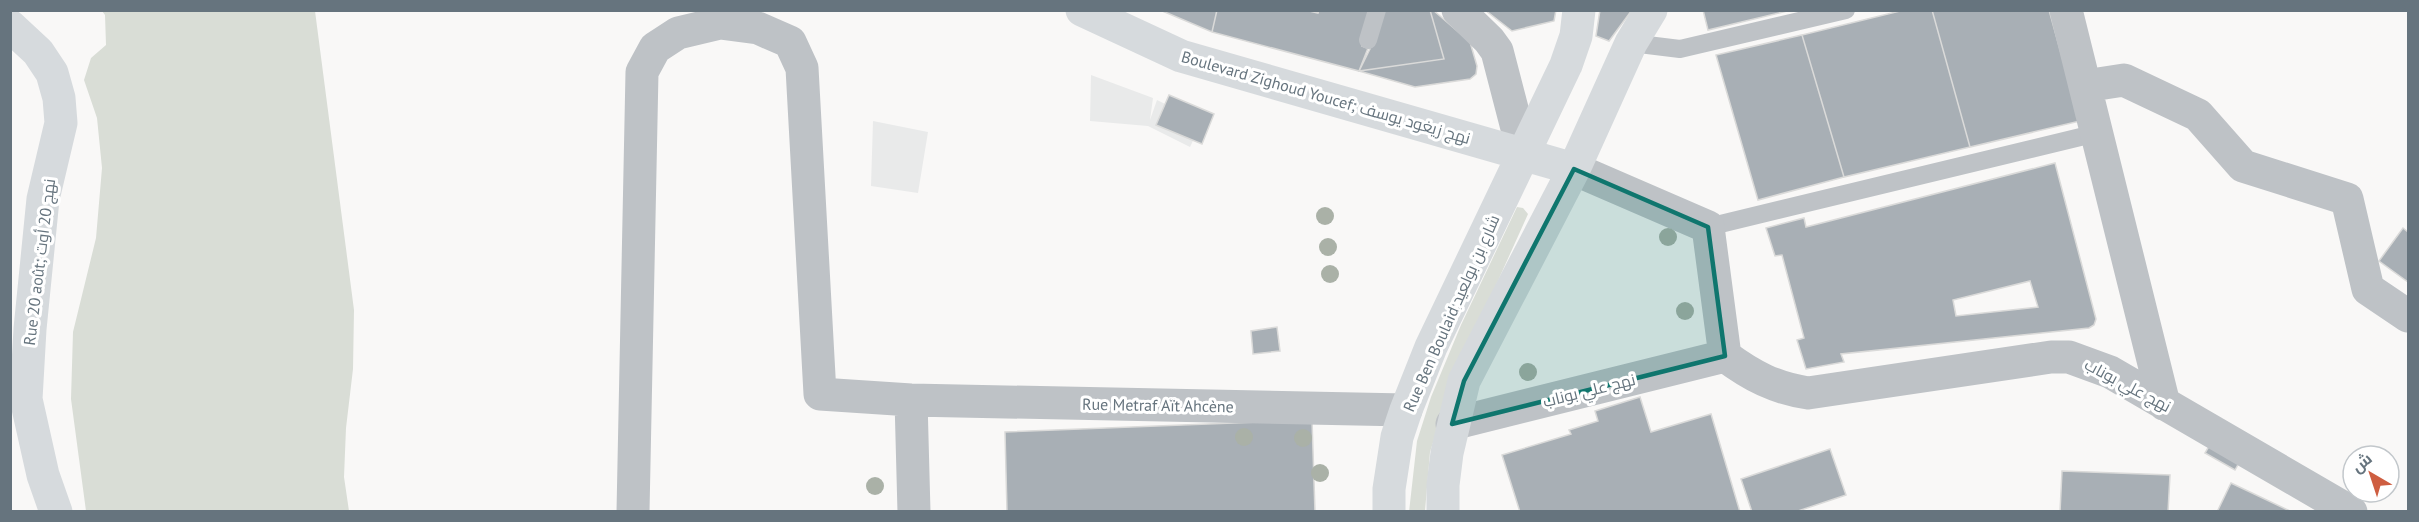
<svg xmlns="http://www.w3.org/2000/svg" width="2419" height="522" viewBox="0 0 2419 522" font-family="'PT Sans',Cairo,sans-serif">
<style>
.built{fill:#e9eaea}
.green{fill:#d9ddd6}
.building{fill:#a8afb5;stroke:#dadad9;stroke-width:1.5;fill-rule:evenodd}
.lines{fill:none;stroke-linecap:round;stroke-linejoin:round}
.lane{stroke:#bec2c6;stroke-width:18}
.street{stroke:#bec2c6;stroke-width:33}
.secondary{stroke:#d6dadd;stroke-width:33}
.tree{fill:#aab1a7}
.marked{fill:#0f766e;fill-opacity:0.2;stroke:#0f766e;stroke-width:4.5;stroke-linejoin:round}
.labels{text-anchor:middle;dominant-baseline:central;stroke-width:6;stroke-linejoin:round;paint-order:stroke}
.street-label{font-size:16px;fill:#66747e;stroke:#fff}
</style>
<rect width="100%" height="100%" fill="#f9f8f7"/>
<path class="built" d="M1091,75L1153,98L1150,120L1157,100L1202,122L1190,147L1148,126L1090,121Z
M873,121L928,132L918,193L871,186Z"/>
<path class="green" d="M102,11H315L354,310L353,369L346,428L344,477L349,511H86L71,399L73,332L96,238L102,168L97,118L84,80L91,58L106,45L105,15Z
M1517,207L1523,208L1528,214L1474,334L1442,414L1430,452L1425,511L1409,512L1417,441L1431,397L1461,325Z"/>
<path class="building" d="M1160,10H1217L1212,32Z
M1217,10H1305L1318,13L1319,10H1372L1362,46L1370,49L1359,71L1212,32Z
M1383,10H1430L1444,59L1359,71Z
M1430,10H1433L1470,42L1477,66L1476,74L1470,79L1415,87L1359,71L1444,59Z
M1485,10H1556L1554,21L1512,31Z
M1600,10H1632L1609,41L1596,36Z
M1703,10H1791L1708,30Z
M1904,10H1932L1970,147L1844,177L1802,35Z
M1932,10H2049L2080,121L1970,147Z
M1802,35L1844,177L1758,200L1716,55Z
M1169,95L1214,114L1202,144L1156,125Z
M2055,163L2096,319L2094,325L2089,328L1841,354L1844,362L1806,369L1797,340L1804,338L1782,255L1775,256L1766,228L1804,218L1806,227ZM2030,281L2038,307L1956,316L1953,300Z
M2403,228L2408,232V282L2379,261Z
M1277,327L1280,351L1253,354L1251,331Z
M1640,397L1651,432L1711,414L1740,512H1520L1502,455L1571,434L1569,430L1598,421L1595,411Z
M1312,420L1315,512H1007L1005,432Z
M2215,436L2245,452L2235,470L2205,453Z
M1830,449L1846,495L1795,512H1752L1741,479Z
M2062,471L2170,475L2168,512H2060Z
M2231,483L2292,512H2217Z"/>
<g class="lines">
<path class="lane" d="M1368,40L1377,10
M1631,43L1680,49L1846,10
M1708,227L2097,133"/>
<path class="street" d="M1458,10L1489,40L1497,51L1524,155
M2066,10L2164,404
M2085,86L2124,80L2198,115L2243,166L2347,199L2368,289L2408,316
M1574,169L1708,227L1725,356C1752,376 1775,388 1808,393L2051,357H2069L2110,372L2351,512
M911,400L914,512
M1452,424L1725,356
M633,512L642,72L655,48L678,33L720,23L758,28L790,42L802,68L820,394L911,400L1406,410"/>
<path class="secondary" d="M1082,10L1181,56L1574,169
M10,26L38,52L52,73L59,98L61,123L43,199L30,329L26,399L43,475L56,512
M1389,512V489L1397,437L1406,410L1431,347L1566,65L1576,36L1579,10
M1443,512V485L1447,453L1464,381L1574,169L1631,43L1651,10"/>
</g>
<g class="tree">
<circle cx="1325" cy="216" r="9"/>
<circle cx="1668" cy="237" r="9"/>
<circle cx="1328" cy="247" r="9"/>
<circle cx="1330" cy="274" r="9"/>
<circle cx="1685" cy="311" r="9"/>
<circle cx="1528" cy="372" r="9"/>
<circle cx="1244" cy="437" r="9"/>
<circle cx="1303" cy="438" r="9"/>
<circle cx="1320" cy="473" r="9"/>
<circle cx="875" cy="486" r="9"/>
</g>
<path class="marked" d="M1574,169L1708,227L1725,356L1452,424L1464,381Z"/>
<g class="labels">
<g class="street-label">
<text transform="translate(1326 97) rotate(16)">Boulevard Zighoud Youcef; نهج زيغود يوسف</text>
<text transform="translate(39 262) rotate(-83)">Rue 20 août; نهج 20 أوت</text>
<text transform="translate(1451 313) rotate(-66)">Rue Ben Boulaid;شارع بن بولعيد</text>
<text transform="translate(2128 385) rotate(28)">نهج علي بوناب</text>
<text transform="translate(1589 390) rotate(-14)">نهج علي بوناب</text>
<text transform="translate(1158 405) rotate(1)">Rue Metraf Aït Ahcène</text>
</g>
</g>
<rect width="2419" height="522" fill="none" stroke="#66747e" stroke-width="24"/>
<g transform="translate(2371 474) rotate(321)"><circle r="28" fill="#ffffff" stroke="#c2c7cb" stroke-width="1.5"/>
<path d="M0-4.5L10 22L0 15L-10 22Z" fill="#ce5e41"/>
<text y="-9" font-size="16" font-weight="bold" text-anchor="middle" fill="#66747e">ش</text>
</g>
</svg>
